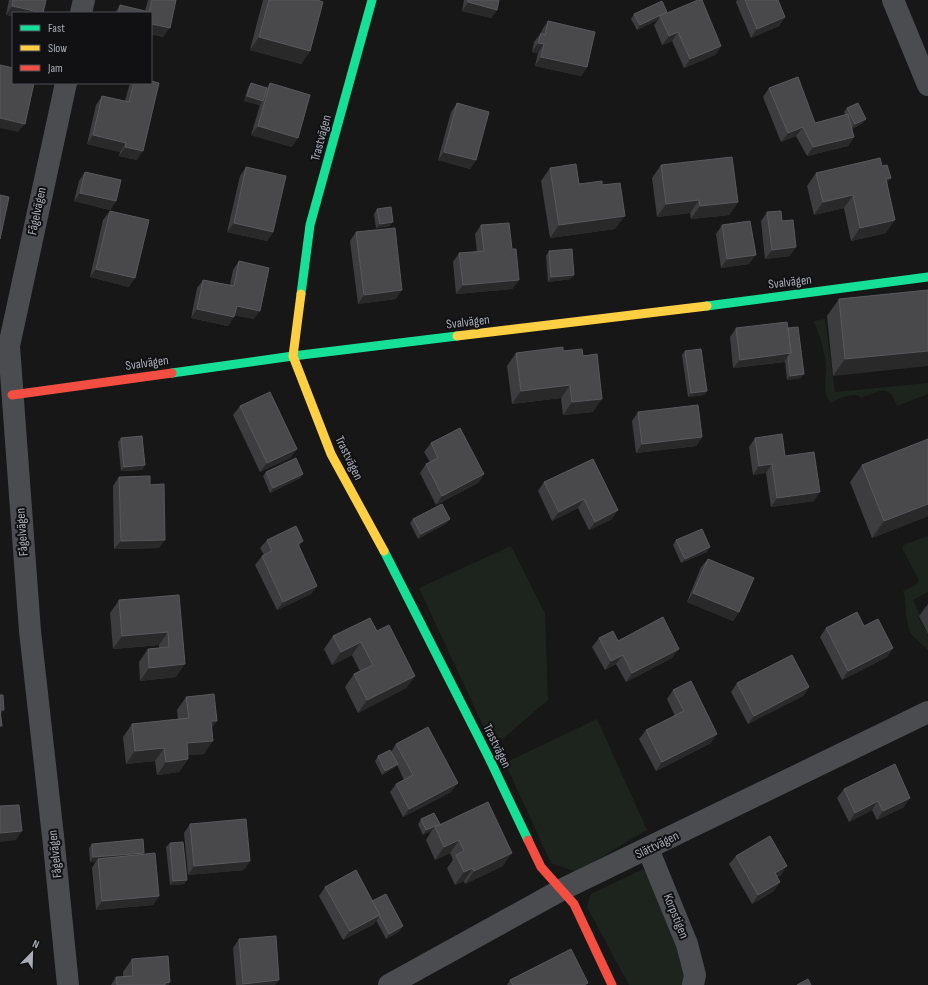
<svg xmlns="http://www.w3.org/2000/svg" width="928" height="985" viewBox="0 0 928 985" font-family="'Sofia Sans Condensed',sans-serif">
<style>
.green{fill:#1d241e}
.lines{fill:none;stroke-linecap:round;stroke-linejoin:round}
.street{stroke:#4b4c50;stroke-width:22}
.fast{stroke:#16e098;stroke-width:9}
.slow{stroke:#ffcf43;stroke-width:9}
.jam{stroke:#f24e42;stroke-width:9}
.wall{fill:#3d3d3f}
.shaded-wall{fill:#29292a}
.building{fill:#49494c;stroke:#58595d}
.labels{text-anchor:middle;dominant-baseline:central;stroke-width:4;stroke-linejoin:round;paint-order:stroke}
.street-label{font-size:13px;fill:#a8adb8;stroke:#111113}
</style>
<rect width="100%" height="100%" fill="#171717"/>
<path class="green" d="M825,319L835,392L928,383V394L897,406C889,382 879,392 861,398L859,396C853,393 837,398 832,403C822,396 826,381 826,370C826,353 820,338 814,321Z
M928,536V592L913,600L920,615L918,616L928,635V650C923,645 918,641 914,637C903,625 908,605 903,591L916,585L919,580L902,548L905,544Z
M511,546L545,614L548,700L493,747L419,588Z
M597,719L647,830L576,872L551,863L505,763Z
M643,869L656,883L689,973L684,985H629L587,907L591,894Z"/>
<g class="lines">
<path class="street" d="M893,0L928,85
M81,13L84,0
M66,83L9,346L30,631L54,845L68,985
M648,849L687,944L695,975L693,985
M389,985L561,890L928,712"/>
<path class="fast" d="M301,294L310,225L372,0
M707,306L928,277
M172,373L293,356L457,336
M384,551L489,758L528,840"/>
<path class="slow" d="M301,294L293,356L331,454L384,551
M457,336L707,306"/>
<path class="jam" d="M12,395L172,373
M528,840L541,867L574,904L612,985"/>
</g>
<path class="wall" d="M9,0H46L13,13V16L6,15Z
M148,0H176L163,37L151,34V13H115L120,5L145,11Z
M263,0H317L310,51L301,64L250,50Z
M464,0H499L497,10L491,18L462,11Z
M737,0H778L785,17L779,26L751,38L736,2Z
M667,12L666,14L721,46L715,55L684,68L672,41L662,45L654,25L658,20L637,30L631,19L634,14Z
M548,21L587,67L581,76L535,66L538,53L532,52L534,42L541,33V34L542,30Z
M131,83H151L137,160L119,156L120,152L87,144L96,105L102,96L125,101L129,86Z
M251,83L267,88L270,83L292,147L251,135L260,105L244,101L248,88Z
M769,88L815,123L845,115L844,112L847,108L863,123L852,129L854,137L848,146L807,156L796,136L781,142L763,97Z
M457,103L476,160L470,169L438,160L451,112Z
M661,165L738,202L729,215L691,219L690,213L657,217L652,178Z
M882,166L887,183L886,233L851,241L844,208L814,215L807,186L816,173Z
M246,167L273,232L267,241L227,232L240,176Z
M550,168L579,184L615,229L550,238L541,181Z
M85,172L116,201L110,210L74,201L79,181Z
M377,209L390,226L376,228L374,214Z
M110,211L129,287L90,277L103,220Z
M767,212L782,221L790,256L765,259L761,221Z
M481,225L512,249L519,280L512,289L456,294L453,262L459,253L477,252L475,234Z
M722,225L749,264L721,268L716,234Z
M356,232L396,299L358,304L350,241Z
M549,251L571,279L548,282L546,256Z
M239,261L254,319L235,315L228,326L191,318L197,288L203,280L230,285L233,270Z
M928,290L833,376L827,316L839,299Z
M736,328H788L801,378L787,380L785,362L733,368L730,337Z
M563,351L593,412L563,415L561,398L512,404L507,366L516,353Z
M685,351L707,391L704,395L688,397L682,355Z
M240,406L297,449L290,458L260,472L233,415Z
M638,412L702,437L696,446L636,453L632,421Z
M121,438L145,465L142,470L121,471L118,442Z
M755,438L785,456L814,501L771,507L766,473L753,475L749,447Z
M431,443L484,474L478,483L436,505L420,473L426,464L430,462L424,452Z
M593,459L612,519L589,530L578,508L552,521L538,491L544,482Z
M862,465L928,516L872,538L850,482Z
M266,472L303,474L300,478L270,493L263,476Z
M119,477L150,485L159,548L114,549L113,486Z
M413,519L447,523L418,539L410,523Z
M267,540L299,547L317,586L311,594L277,610L255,565L262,556L264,555L260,548Z
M676,540L707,552L681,563L673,545Z
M708,559L739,612L733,621L687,602L701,567Z
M179,595L176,677L140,681L139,662L148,649L159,648V645L113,649L110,613L119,600Z
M928,604V634L919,616Z
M864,626L893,648L887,657L842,680L820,637L826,628Z
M377,631L415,676L406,688L358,713L345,687L354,674L360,671L352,655L332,665L324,649L333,636Z
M599,638L618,641L672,658L626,682L616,664L605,670L592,647Z
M737,683L809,687L803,696L748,724L731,692Z
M673,690L711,743L656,771L639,739L646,730L675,716L667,699Z
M186,697L212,728L204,754L188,755V759L179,772L157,775L155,761L126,764L123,737L132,724L178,719L177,710Z
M396,744L451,792L403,817L390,792L396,784L404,780L397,765L394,768L382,775L375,761L378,756L391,752Z
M844,789L904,807L877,820L872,810L849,822L837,798Z
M421,819L439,825L503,866L465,884L464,881L455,885L447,868L453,860L450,853L435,860L426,840L432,830L423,835L418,824Z
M190,824L244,870L188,875L184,833Z
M170,843L187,880L184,884L170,885L166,847Z
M92,844L143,855L159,896L153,905L96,910L92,868L96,861L90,862L89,848Z
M736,856L781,875L777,877L774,891L752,904L729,864Z
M325,887L372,901L400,931L386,939L376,920L374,924L343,940L319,896Z
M239,939L275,985H236L233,948Z
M132,959L170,982L168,985H111L116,977H123V972Z
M510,980L587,985H507Z"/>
<path class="shaded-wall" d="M468,2L497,10L491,18L462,11Z
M12,6L43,13H13V16L6,15Z
M667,12L664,17L660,16L658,20L637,30L640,25Z
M785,17L779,26L751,38L757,29Z
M152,24L170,28L163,37L151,34V26Z
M678,32L672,41L662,45L669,36Z
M259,37L310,51L301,64L250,50Z
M538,43L544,44L538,53L532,52Z
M721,46L715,55L684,68L690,59Z
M541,57L587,67L581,76L535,66Z
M247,96L263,101L260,105L244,101Z
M0,118L25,124L18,132L0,128Z
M866,119L863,123L851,129L855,124Z
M258,126L298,138L292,147L251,135Z
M803,127L796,136L781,142L788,133Z
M93,135L126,143L120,152L87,144Z
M854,137L848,146L807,156L813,147Z
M125,147L143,151L137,160L119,156Z
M444,152L476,160L470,169L438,160Z
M891,178L881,191L886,179Z
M80,193L116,201L110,210L74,201Z
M853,195L844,208L814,215L823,202Z
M699,200L690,213L657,217L666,204Z
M738,202L729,215L691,219L700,206Z
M625,216L615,229L550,238L559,225Z
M895,220L886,233L851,241L860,228Z
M393,222L390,226L376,228L380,224Z
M234,223L273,232L267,241L227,232Z
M796,247L790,256L765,259L772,250Z
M756,255L749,264L721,268L727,259Z
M96,269L135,278L129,287L90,277Z
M574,275L571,279L548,282L551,277Z
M519,280L512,289L456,294L463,285Z
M402,290L396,299L358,304L364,295Z
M237,306L260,311L254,319L231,315Z
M197,309L234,317L228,326L191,318Z
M928,351V366L833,376L845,359Z
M791,353L784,362L733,368L740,360Z
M804,374L801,378L787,380L790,376Z
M570,385L561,398L512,404L521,391Z
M707,391L704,395L688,397L691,393Z
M602,399L593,412L563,415L572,402Z
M702,437L696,446L636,453L642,444Z
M297,449L290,458L260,472L267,463Z
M772,464L766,473L753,475L759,466Z
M145,465L142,470L121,471L124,467Z
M303,474L300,478L270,493L273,488Z
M484,474L478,483L436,505L442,496Z
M820,492L814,501L771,507L777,498Z
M584,499L578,508L552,521L559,512Z
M928,504V516L872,538L884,521Z
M618,510L612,519L589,530L595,522Z
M450,519L447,523L418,539L421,534Z
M165,540L159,548L114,549L121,541Z
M303,541L297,550L298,544Z
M710,547L707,552L681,563L685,559Z
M317,586L311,594L277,610L283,602Z
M693,593L739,612L733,621L687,602Z
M168,632L159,645L113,649L122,636Z
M361,642L352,655L332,665L341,652Z
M893,648L887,657L842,680L848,671Z
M679,649L672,658L626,682L632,673Z
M623,655L616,664L605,670L611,661Z
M185,664L176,677L140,681L149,668Z
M415,676L406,688L358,713L367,700Z
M809,687L803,696L748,724L754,716Z
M0,710H4L0,716Z
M211,721H217L208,734Z
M717,734L711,743L656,771L662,762Z
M213,741L204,754L178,756L187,743Z
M164,748L155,761L126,764L135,751Z
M188,759L179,772L157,775L166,762Z
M398,764L394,768L382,775L385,771Z
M458,783L451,792L403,817L409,809Z
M910,798L904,807L877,820L883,811Z
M878,801L872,810L849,822L855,813Z
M440,824L437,828L435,827L432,830L423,835L426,830Z
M22,831L16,840L0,842V833Z
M459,840L450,853L435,860L444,847Z
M144,853L141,857L98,859L96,861L90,862L93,857Z
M512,853L503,866L465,884L474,871Z
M250,861L244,870L188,875L194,866Z
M787,866L781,875L769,882L775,873Z
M473,868L464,881L455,885L464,872Z
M187,880L184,884L170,885L173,881Z
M780,882L774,891L752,904L758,895Z
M159,896L153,905L96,910L102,901Z
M380,915L374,924L343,940L350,931Z
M403,926L400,931L386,939L389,934Z
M279,980L275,985H243V984Z
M170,982L168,985H163L165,983Z"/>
<path class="building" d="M13,0H46L43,13L12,6Z
M152,0H176L170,28L152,24L151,30V13H119L120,5L149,12Z
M269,0H317L323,2L310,51L259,37Z
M468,0H499L497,10L468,2Z
M698,0H702L721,46L690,59L678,32L669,36L660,16Z
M745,0H778L785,17L757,29Z
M662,1L667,12L640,25L634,14Z
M548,21L595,32L587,67L541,57L544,44L538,43L541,33L545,35Z
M0,65L13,68V83H34L25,124L0,118Z
M798,77L815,123L848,114L854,137L813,147L803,127L788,133L769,88Z
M151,81L159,83L143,151L125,147L126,143L93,135L102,96L129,102L134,83H151Z
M251,83L267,88L263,101L247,96Z
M270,83L310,95L298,138L258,126Z
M457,103L489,112L476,160L444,152Z
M858,103L866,119L855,124L847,108Z
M732,157L738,202L700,206L699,200L666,204L661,165Z
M880,158L882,166L887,165L891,178L886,179L895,220L860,228L853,195L823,202L816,173Z
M576,164L579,184L602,181V185L620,183L625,216L559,225L550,168Z
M246,167L286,176L273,232L234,223Z
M85,172L121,180L116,201L80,193Z
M0,195L9,197L0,239Z
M391,207L393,222L380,224L377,209Z
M110,211L149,220L135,278L96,269Z
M781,211L782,221L793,220L796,247L772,250L767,212Z
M750,221L756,255L727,259L722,225Z
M509,223L512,249H516L519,280L463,285L459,253L484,251L481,225Z
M395,228L402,290L364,295L356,232Z
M572,249L574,275L551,277L549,251Z
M239,261L269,268L260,311L237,306L234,317L197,309L203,280L234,286Z
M928,290V351L845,359L839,299Z
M787,322L791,353L740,360L736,328Z
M798,327L804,374L790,376L788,357L791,353L788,328Z
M563,347V351L582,349L583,356L597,354L602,399L572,402L570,385L521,391L516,353Z
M701,349L707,391L691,393L685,351Z
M270,392L297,449L267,463L240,406Z
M698,405L702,437L642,444L638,412Z
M460,428L484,474L442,496L426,464L438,458L431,443Z
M782,434L785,456L814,452L820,492L777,498L772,464L759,466L755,438Z
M142,436L145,465L124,467L121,438Z
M928,439V504L884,521L862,465Z
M296,458L303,474L273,488L266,472Z
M593,459L618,510L595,522L584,499L559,512L544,482Z
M150,476V485L164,484L165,540L121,541L119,477Z
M442,504L450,519L421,534L413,519Z
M296,526L303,541L298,544L317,586L283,602L262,556L272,551L267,540Z
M702,529L710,547L685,559L676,540Z
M708,559L754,578L739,612L693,593Z
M179,595L185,664L149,668L148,649L169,647L168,632L122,636L119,600Z
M857,612L864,626L878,619L893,648L848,671L826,628Z
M663,617L679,649L632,673L623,655L611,661L599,638L613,631L618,641Z
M370,618L377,631L389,625L415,676L367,700L354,674L373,665L361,642L341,652L333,636Z
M792,655L809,687L754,716L737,683Z
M691,681L717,734L662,762L646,730L684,711L673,690Z
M214,694L217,721H211L213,741L187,743L188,759L166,762L164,748L135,751L132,724L189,718L186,697Z
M0,695H3L4,710H0L2,726H0Z
M428,727L458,783L409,809L396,784L413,775L396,744Z
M390,750L398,764L385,771L378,756Z
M895,764L910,798L883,811L878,801L855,813L844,789Z
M488,802L512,853L474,871L473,868L464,872L456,855L464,851L459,840L444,847L435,827Z
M19,805L22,831L0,833V806Z
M434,813L440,824L426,830L421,819Z
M246,819L250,861L194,866L190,824Z
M770,836L787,866L775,873L780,882L758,895L736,856Z
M143,839L144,853L93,857L92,844Z
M183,842L187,880L173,881L170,843Z
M155,853L159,896L102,901L98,859Z
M356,870L380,915L350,931L325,887Z
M386,894L403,926L389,934L379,915H380L372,901Z
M276,936L279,980L243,984L239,939Z
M571,949L588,983L584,985H513L510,980Z
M168,956L170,982L165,983V985H117L116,977L133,976L132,959Z
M808,979L811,985H797Z"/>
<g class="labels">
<g class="street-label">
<text transform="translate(321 138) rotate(-75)">Trastvägen</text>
<text transform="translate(37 211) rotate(-78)">Fågelvägen</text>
<text transform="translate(790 282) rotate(-7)">Svalvägen</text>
<text transform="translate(468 322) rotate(-7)">Svalvägen</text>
<text transform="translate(147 363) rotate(-8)">Svalvägen</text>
<text transform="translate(349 458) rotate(64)">Trastvägen</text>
<text transform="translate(22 532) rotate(-94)">Fågelvägen</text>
<text transform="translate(497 746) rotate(64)">Trastvägen</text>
<text transform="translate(657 845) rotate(-26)">Slättvägen</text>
<text transform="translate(55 854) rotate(-96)">Fågelvägen</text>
<text transform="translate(676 916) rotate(68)">Korpstigen</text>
</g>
</g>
<rect x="12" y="12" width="140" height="72" fill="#111113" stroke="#4d4f55"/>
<rect x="20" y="25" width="20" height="6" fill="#16e098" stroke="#4d4f55"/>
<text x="48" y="32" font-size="12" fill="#a8adb8">Fast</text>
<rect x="20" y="45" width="20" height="6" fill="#ffcf43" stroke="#4d4f55"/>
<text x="48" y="52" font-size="12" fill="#a8adb8">Slow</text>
<rect x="20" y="65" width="20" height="6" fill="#f24e42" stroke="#4d4f55"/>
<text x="48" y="72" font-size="12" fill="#a8adb8">Jam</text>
<g transform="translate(32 953) rotate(23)" stroke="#111113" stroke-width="3" paint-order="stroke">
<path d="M0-3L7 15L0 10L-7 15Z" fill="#a8adb8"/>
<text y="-6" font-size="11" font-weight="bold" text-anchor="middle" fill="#a8adb8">N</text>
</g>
</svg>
